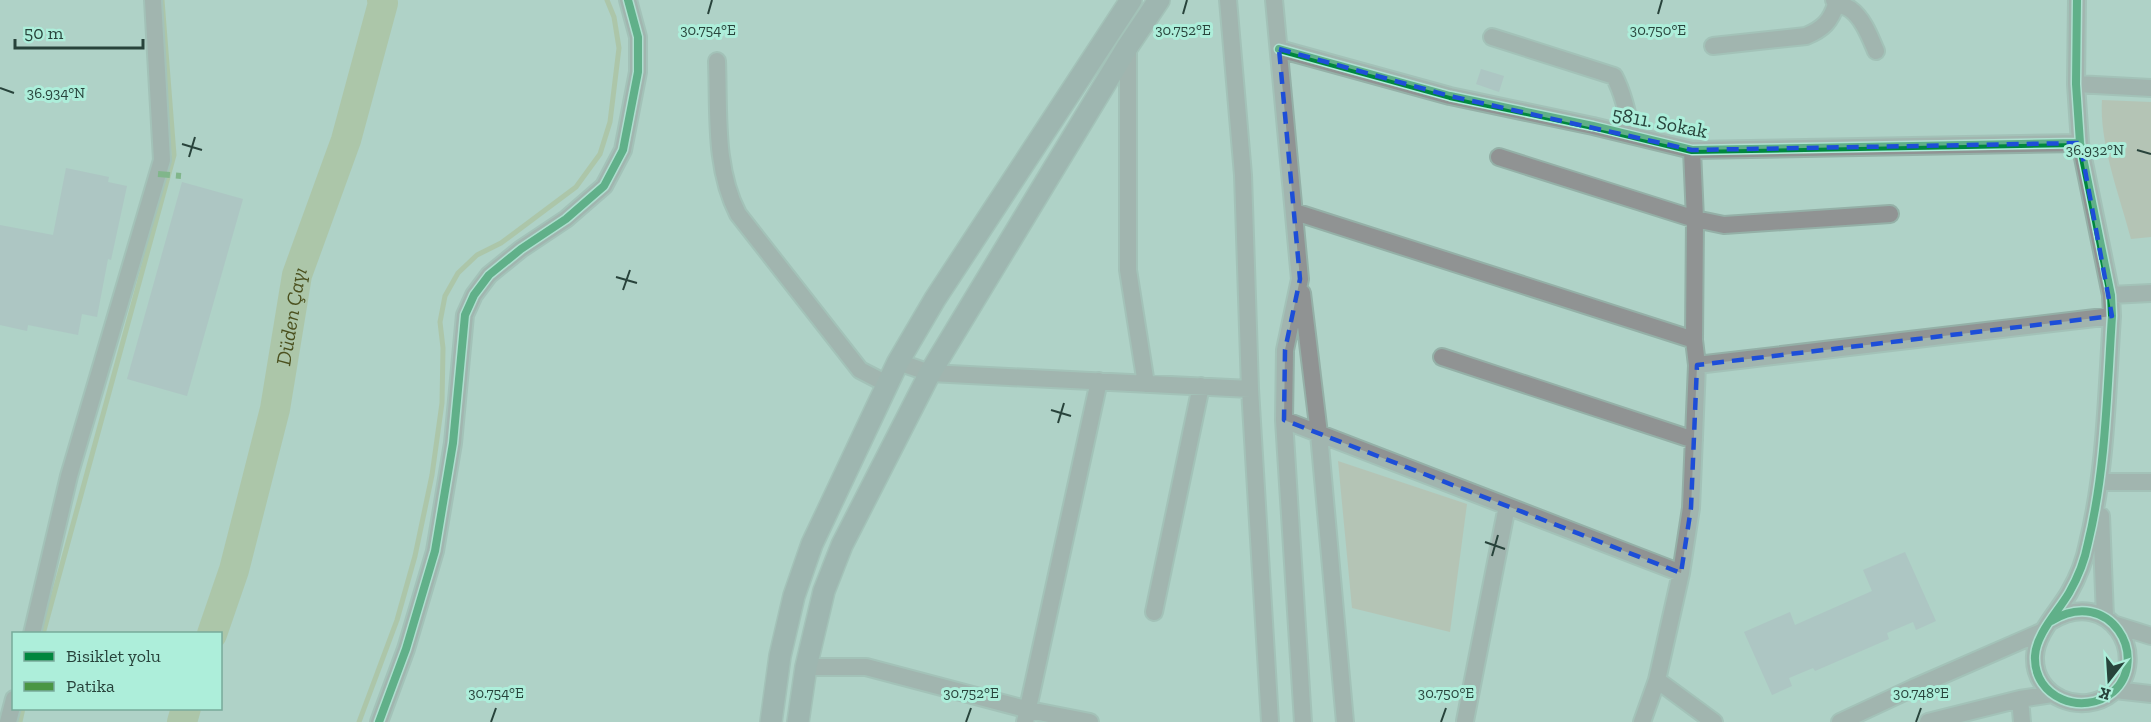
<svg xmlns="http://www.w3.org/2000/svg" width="2151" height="722" viewBox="0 0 2151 722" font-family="'Zilla Slab',serif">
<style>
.green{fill:#bbb4a1}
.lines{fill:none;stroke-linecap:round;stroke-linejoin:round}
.stream{stroke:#a9b886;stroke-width:5}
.river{stroke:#a9b886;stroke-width:30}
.building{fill:#abb8bf}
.minor-casing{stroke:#94b0a7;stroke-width:20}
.major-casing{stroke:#94b0a7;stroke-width:24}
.minor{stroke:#909393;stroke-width:16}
.major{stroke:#8b9694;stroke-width:21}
.quiet{stroke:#4a9643;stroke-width:6;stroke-dasharray:12 6;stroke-linecap:butt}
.cycleway-casing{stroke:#adeeda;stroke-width:11}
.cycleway{stroke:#00873e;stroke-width:8}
.marked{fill:none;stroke:#1d4ed8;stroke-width:4.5;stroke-dasharray:12 8;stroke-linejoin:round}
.ticks{fill:none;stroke:#28433b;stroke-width:2}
.labels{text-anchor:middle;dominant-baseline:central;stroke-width:6;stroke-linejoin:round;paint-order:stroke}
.street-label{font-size:20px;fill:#28433b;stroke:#adeeda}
.water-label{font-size:21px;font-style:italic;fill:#4b501e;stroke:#adeeda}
.ticks-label{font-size:15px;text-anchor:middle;fill:#28433b;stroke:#adeeda;stroke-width:6;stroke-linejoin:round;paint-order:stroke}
</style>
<rect width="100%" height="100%" fill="#afd2c7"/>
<path class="green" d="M2102,100L2151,102V237L2131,239C2120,197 2099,143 2102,100Z
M1338,461L1467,504L1450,632L1352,608Z"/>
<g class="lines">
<path class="stream" d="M43,634L174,155L162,0
M20,722L23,708
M359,722L397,620L415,556L432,475L442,403L443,348L440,322L445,296L458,273L477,255L501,243L576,187L600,154L610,122L619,48L614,17L607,0"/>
<g class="river">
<path id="s1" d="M212,634L234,570L275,409L297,275L346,140L383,3L382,0"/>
<path d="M182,722L186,708"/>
</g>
</g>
<path class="building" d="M1481,69L1504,76L1499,92L1476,84Z
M66,168L109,177L108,182L127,186L111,260L108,259L97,317L82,314L78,335L28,325L27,331L0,325V225L53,235Z
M182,182L243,199L187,396L127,379Z
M1905,552L1936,621L1916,630L1913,622L1887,633L1889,639L1815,671L1813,668L1789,678L1792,686L1772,695L1744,632L1790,612L1795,625L1872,591L1863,570Z"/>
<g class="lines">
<defs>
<path id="minor" d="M1228,0L1243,175L1250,389L1270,722
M1274,0L1300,279L1285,350L1284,420L1303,722
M1834,0C1838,6 1844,5 1850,9C1863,18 1870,37 1876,51
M1492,37L1614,76C1624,95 1628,114 1631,135
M1713,46L1806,36C1823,29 1831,21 1836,4
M1128,47V270L1146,384
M1279,49L1450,96L1593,126L1692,150L2080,143
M717,61C719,112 714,168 738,214L860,370L887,384
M2076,84L2151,88
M1499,157L1695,219L1724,225L1890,214
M1295,212L1694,340
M1302,293L1319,434L1345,722
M2111,295L2151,293
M1442,357L1694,440
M898,362L930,373L1250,389
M1697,365L2112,316
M1284,420L1681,573
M2100,482H2151
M2101,516L2105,617
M1154,612L1201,386
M2051,621C2110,585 2151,658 2113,692C2083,717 2033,698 2035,656C2036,634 2057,613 2069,593C2077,579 2085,559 2088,543C2106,469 2107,391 2112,316L2111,295L2080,143L2076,84L2077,0
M2116,625L2151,636
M32,634L69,476L162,160L153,0
M806,667H866L1029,710L1090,722
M1657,680L1714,722
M2115,690L2151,694
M2020,699L2022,722
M1465,721L1507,506
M8,722L14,699
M379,722L406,649L435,551L453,443L465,315L474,295L489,275L521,249L566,219L604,186L623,150L638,72V37L628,0
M1025,722L1099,381
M1642,722L1657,680L1681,573L1691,508L1697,365L1694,340L1695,219L1692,150
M1840,722L1913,688L2041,632
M1928,722L2020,699L2052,694"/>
<path id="major" d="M771,722L780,656L794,596L812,544L898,362L935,299L1131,0
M798,722L806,667L824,591L842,545L930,373L1128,46L1159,0"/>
</defs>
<use href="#minor" class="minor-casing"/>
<use href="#major" class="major-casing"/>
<use href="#minor" class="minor"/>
<use href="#major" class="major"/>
<path class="quiet" d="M158,174L181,176"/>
<defs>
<path id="cycleway" d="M1279,49L1450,96L1593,126L1692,150L2080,143
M2051,621C2110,585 2151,658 2113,692C2083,717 2033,698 2035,656C2036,634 2057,613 2069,593C2077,579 2085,559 2088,543C2106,469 2107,391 2112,316L2111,295L2080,143L2076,84L2077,0
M379,722L406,649L435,551L453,443L465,315L474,295L489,275L521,249L566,219L604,186L623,150L638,72V37L628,0"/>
</defs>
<use href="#cycleway" class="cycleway-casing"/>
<use href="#cycleway" class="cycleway"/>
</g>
<path d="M0 0H2151V722H0ZM1279,49L1450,96L1692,150L2080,143L2112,316L1697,365L1691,508L1681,573L1284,420L1285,350L1300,279Z" fill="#afd2c7" fill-opacity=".55" fill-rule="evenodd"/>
<path class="marked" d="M1279,49L1450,96L1692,150L2080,143L2112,316L1697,365L1691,508L1681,573L1284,420L1285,350L1300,279Z"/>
<path class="ticks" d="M708,14L712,0M1183,14L1187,0M1658,14L1662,0M0,88L14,93M182,144L202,150M2137,150L2151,154M189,157L195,137M616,277L637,283M623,290L630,270M1051,410L1071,416M1058,423L1064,403M1485,542L1505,549M1492,556L1498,535M491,722L496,708M966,722L971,708M1441,722L1446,708M1916,722L1921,708"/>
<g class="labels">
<g class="street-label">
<text transform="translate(1660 122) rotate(11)">5811. Sokak</text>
</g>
<g class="water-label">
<text stroke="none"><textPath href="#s1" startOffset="328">Düden Çayı</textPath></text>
</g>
</g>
<g class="ticks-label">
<text x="708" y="35">30.754°E</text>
<text x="1183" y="35">30.752°E</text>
<text x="1658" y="35">30.750°E</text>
<text x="56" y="98">36.934°N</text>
<text x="2095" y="155">36.932°N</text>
<text x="496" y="698">30.754°E</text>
<text x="971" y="698">30.752°E</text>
<text x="1446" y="698">30.750°E</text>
<text x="1921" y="698">30.748°E</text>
</g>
<rect x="12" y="632" width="210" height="78" fill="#adeeda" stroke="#78aa9a" stroke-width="1.5"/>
<rect x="24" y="652" width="30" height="9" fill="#00873e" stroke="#78aa9a" stroke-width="1.5"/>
<text x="66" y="662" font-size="18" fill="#28433b">Bisiklet yolu</text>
<rect x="24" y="682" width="30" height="9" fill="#4a9643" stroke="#78aa9a" stroke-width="1.5"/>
<text x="66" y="692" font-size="18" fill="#28433b">Patika</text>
<g transform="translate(2109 680) rotate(197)" stroke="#adeeda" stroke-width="4.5" paint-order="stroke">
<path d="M0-4.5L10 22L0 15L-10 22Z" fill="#28433b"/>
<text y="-9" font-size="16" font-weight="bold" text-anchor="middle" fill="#28433b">K</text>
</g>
<path d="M15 39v9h128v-9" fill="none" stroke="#28433b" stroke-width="3"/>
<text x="24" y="39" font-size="18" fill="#28433b" stroke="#adeeda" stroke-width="4.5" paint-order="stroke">50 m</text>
</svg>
